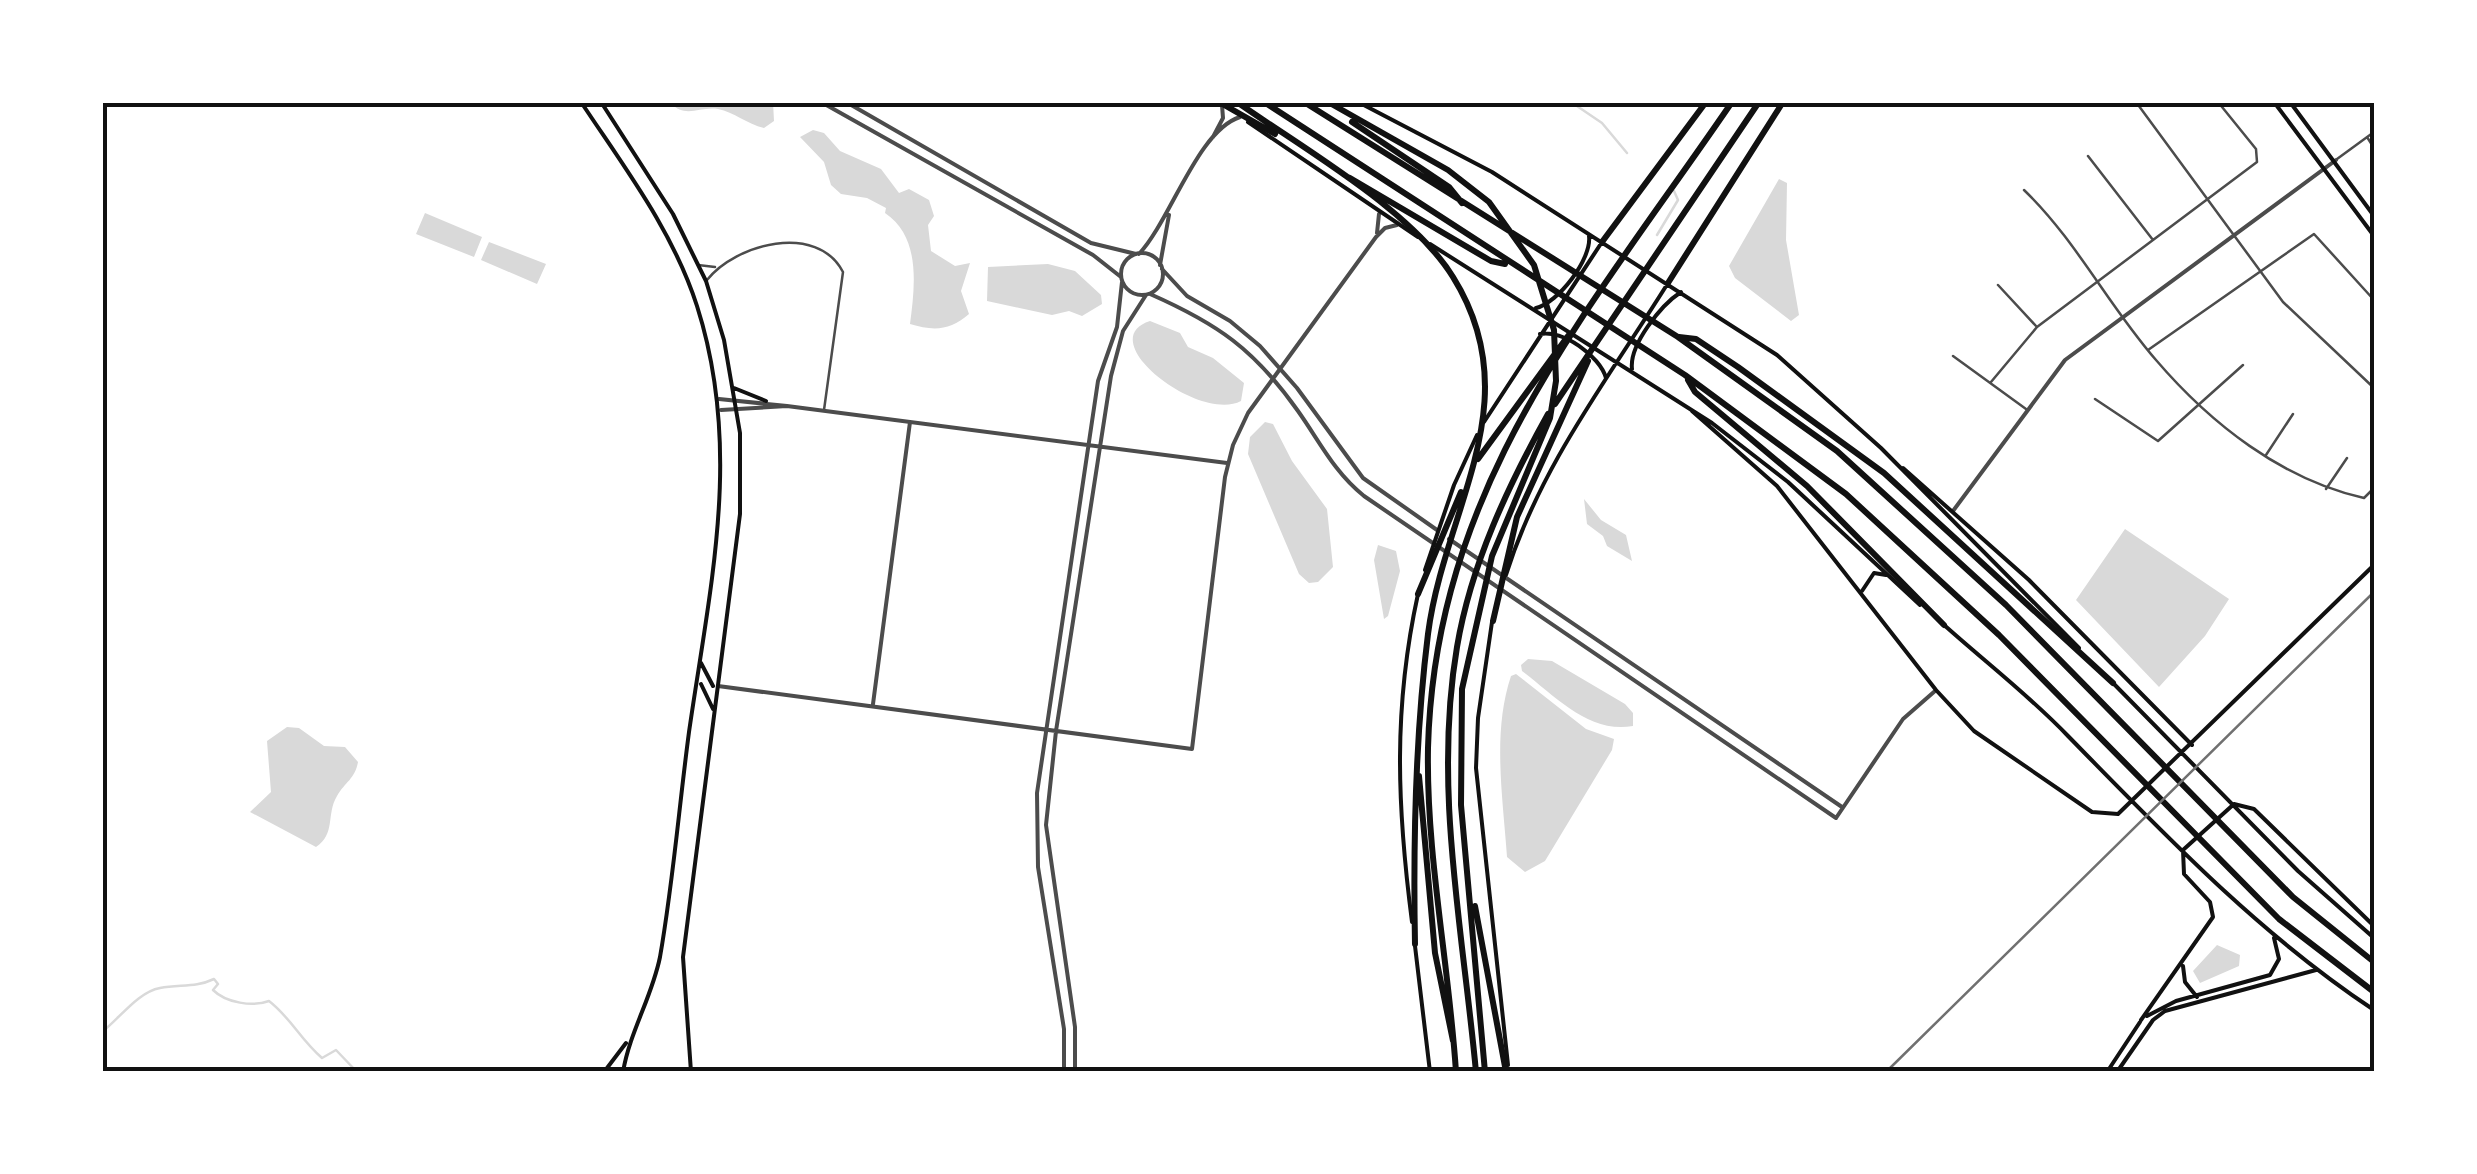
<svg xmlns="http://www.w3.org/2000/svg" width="2477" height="1174" viewBox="0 0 2477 1174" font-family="Montserrat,sans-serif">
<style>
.water{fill:#d9d9d9}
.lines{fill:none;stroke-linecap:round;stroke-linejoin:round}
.stream{stroke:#d9d9d9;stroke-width:2.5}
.minor{stroke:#4c4c4c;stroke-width:2.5}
.tertiary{stroke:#4c4c4c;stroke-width:4}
.secondary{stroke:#111;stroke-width:4}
.motorway{stroke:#111;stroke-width:6}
.rail{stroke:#707070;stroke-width:2.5}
.neatline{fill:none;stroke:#111;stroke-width:4}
</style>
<rect width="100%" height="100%" fill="#fff"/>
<path class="water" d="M773,102L774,121L764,128C747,124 734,112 718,109C700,106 685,119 671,103Z
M813,130L824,133L840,151L881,169L899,193L909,189L929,200L934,216L928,225L931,251L955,266L970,263L961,291L969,314C950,331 933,331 910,324C915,286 921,237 885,213L886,208L867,198L841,194L831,185L824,162L800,137Z
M1779,179L1787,183L1786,240L1799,315L1791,321L1735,278L1729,266Z
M425,213L482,237L474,257L416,234Z
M489,242L546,264L537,284L481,260Z
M1048,264L1075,271L1101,295L1102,304L1082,316L1069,311L1052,315L987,301L988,267Z
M1150,321L1180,333L1188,347L1213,358L1244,383L1241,401C1199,423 1091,340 1150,321Z
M1265,422L1273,424L1292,461L1327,509L1333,567L1318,582L1309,583L1299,574L1248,454L1250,437Z
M1584,499L1601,520L1626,535L1632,561L1607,546L1603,536L1587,524Z
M2125,529L2229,599L2205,636L2159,687L2076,600Z
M1378,545L1396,551L1400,571L1388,616L1384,619L1374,560Z
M1528,659L1552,661L1625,704L1633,713V726C1589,734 1555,696 1522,671L1521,665Z
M1516,674L1586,729L1614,739L1612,750L1545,861L1525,872L1507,857C1503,798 1492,733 1511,676Z
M287,727L299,728L324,746L345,747L358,762C355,779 345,782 337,796C326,814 336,834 316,847L250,812L271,792L267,741Z
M2217,945L2240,955L2239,966L2200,983L2193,971Z"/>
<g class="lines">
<path class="stream" d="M1571,102L1602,123L1627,153
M1657,235L1678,200L1674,191
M102,1032C120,1018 138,992 160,988C180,984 195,988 214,979L218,984L213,990C226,1003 253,1007 269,1001C291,1018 300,1039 322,1058L336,1050L357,1072"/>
<path class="minor" d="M2136,102L2283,302L2374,388
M2367,137L2374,148
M2088,156L2153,240
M2337,159L2374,132
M2024,190C2076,240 2108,305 2156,360C2210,423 2282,480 2364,498L2374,488
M698,265L715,267
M707,280C735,244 817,222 843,272L824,410
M1998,285L2036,326
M2148,350L2314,234L2374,300
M1953,356L2026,409
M1991,382L2037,327L2257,162L2256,149L2218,102
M2095,399L2158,441L2243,365
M2266,455L2293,414
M2326,489L2347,458"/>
<path class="tertiary" d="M821,102L1093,255L1121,277
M846,102L1091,243L1136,254
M1213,137L1223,118L1222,105
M1377,233L1379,214
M1121 274a21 21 0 1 1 42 0a21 21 0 1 1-42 0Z
M1139,254C1171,220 1197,131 1240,117
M1160,265L1169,215
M1162,269L1187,296L1230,321L1260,346L1297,388L1363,478L1437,530
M1150,294C1218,324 1254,349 1298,411C1320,442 1334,472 1364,496L1836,818L1903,719L1935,691
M719,399L787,406
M721,410L787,406L1227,463
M1953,511L2065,360L2336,160
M1449,539L1842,807
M718,686L1192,749L1225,477L1233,445L1248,413L1376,237L1385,228L1397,225
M873,704L910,422
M1064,1072V1029L1038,867L1037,793L1098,381L1117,327L1122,282
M1075,1072V1027L1046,825L1056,731L1111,376L1123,331L1146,295"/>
<path class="secondary" d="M581,102C624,167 673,231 697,306C743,450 710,586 689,732C679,807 673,883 660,957C652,997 630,1031 623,1072
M601,102L673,214L706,281L724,340L740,433V514L683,957L691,1072
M1358,102L1492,172L1777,355L1881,448L2079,648
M2274,102L2374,236
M2290,102L2374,216
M1248,122L1418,237
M1430,244L1712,423L1788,482L1920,605
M1536,308C1558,303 1592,259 1589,236
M1540,334C1562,329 1600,356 1606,378
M1632,369C1629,345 1661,305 1681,292
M734,388L766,401
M1692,411L1777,486L1936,690L1974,731L2092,812L2118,814L2374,565
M1484,422L1602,242
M1903,468L2029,580L2192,745
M1425,570L1454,485L1477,435
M1506,575C1540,466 1608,379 1668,283
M1862,591L1874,573L1886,575
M1492,622L1478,718L1476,768L1508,1065
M1943,624C1984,661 2029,695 2068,736C2165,835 2258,933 2374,1010
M701,663L713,686
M2113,683L2298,871L2374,938
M701,684L713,709
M1412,922C1397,806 1393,708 1418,594
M1415,946L1430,1072
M2183,966L2185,982L2197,997
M2147,1016L2176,1001L2270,975L2279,959L2274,938
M2141,1020L2213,917L2210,902L2184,874L2183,850L2234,804L2254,809L2374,926
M604,1072L626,1043
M2107,1072L2140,1022
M2117,1072L2153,1020L2165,1011L2316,970"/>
<path class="motorway" d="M1219,102L1275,134
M1237,102C1302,148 1412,210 1453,277C1531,402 1444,509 1428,634C1415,738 1413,840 1415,944
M1264,102L1685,375L1846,494L1999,635L2279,919L2374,992
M1304,102L1678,337L1837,451L2006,605L2293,897L2374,962
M1328,102L1448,170L1489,202L1534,265L1554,330L1556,381L1550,418L1492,556L1462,689L1461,805L1485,1072
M1352,122L1449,187L1462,203
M1350,178L1491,261L1505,264
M1602,242L1706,102
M1668,283L1783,102
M1679,337L1696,339L1738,367L1884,473L2113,683
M1688,380L1695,392L1807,486L1944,625
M1555,404L1759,102
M1478,459L1568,336
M1418,594L1461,492
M1493,621L1517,517L1588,361
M1419,776L1435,953L1453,1041
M1475,906L1506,1072
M1456,1072C1449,964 1426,855 1428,748C1435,483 1590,310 1732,102
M1476,1072C1463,931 1433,788 1457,647C1471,564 1508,486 1548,414"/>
<path class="rail" d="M1886,1072L2374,592"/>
</g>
<rect width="2477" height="1174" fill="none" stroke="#ffffff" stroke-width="210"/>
<rect x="105" y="105" width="2267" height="964" class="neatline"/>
</svg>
